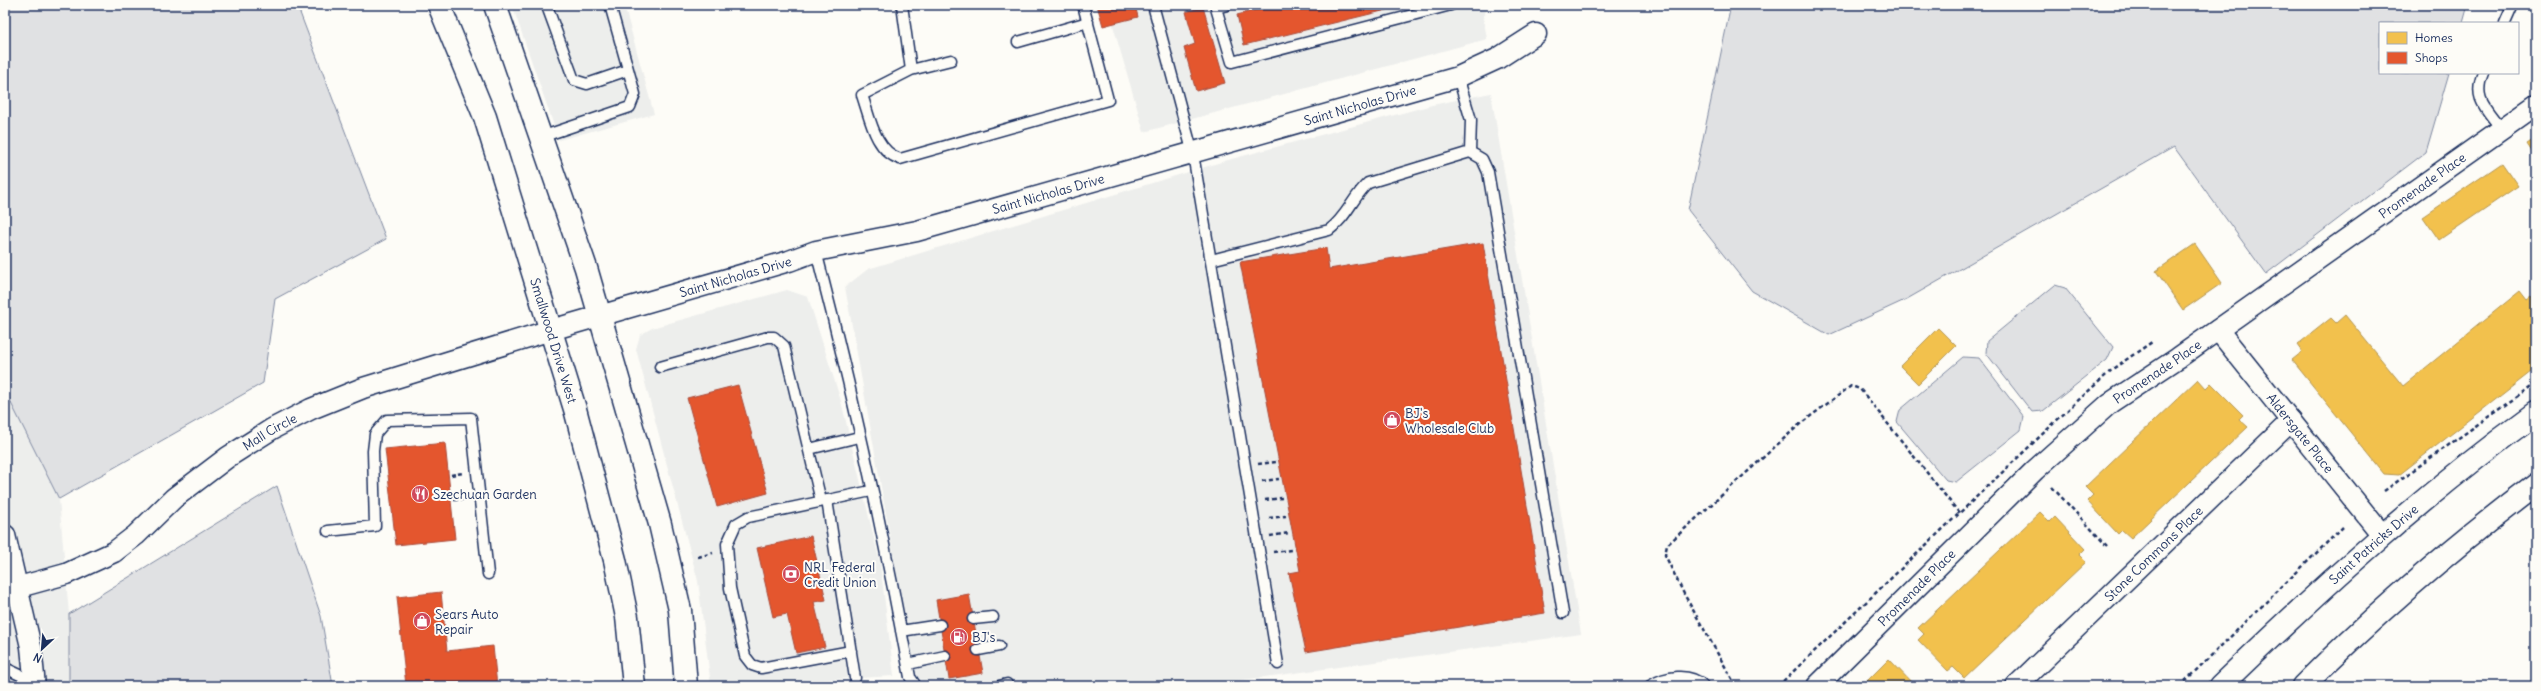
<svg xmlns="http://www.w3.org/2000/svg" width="2541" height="691" viewBox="0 0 2541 691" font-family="Delius,sans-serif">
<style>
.built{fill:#edeeec}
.green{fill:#e0e1e3;stroke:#7e88a0}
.homes{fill:#f2c14e;stroke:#b29553}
.shops{fill:#e4572e;stroke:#a84b3c}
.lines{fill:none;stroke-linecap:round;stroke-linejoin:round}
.service-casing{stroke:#1b2f5e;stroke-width:13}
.minor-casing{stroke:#1b2f5e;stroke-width:23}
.secondary-casing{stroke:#1b2f5e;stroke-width:25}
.path{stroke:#1b2f5e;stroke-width:2.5;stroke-dasharray:4 3;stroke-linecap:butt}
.service{stroke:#fdfcf7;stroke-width:10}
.minor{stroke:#fdfcf7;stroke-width:20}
.secondary{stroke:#fdfcf7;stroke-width:22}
.labels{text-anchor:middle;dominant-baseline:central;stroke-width:4;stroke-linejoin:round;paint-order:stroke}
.street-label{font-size:13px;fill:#1b2f5e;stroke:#fdfcf7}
.poi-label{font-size:13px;fill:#1b2f5e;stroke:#fdfcf7;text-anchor:start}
</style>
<rect width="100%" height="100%" fill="#fdfcf7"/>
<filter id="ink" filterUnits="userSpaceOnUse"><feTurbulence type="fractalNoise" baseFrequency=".025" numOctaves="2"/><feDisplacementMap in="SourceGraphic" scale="8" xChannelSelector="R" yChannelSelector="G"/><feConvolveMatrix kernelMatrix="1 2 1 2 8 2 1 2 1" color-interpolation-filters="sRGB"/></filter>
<g filter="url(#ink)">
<path class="built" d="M512,5H624L654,114L559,140Z
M1107,5H1489L1483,16L1487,39L1144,132Z
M1491,93L1581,634L1198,686H917L845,287L868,269L1228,160L1432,105Z
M787,290L808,297L841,401L880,563L894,676L711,686L698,581L636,349L640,335L652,328Z
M5,391L59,499L69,614V686H5Z"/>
<path class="green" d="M5,5H297L386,239L275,299L263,383L59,499L5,391Z
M1731,5H2468L2463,23H2380V73H2449L2426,152L2266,274L2174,147L1907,299L1829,335L1752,291L1688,210Z
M2055,285L2065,288L2113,347L2107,360L2043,411L2032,412L1986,353L1987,341Z
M1963,357L1979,358L2024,417L2021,430L1956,482L1946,480L1897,422L1900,410Z
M277,486L321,616L333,686H69V614Z"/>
<path class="homes" d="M2536,138V158L2527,144Z
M2502,163L2518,186L2439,240L2423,217Z
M2195,244L2222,283L2183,310L2156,271Z
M2520,291L2527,300L2531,297L2536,303V368L2399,475L2384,474L2292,360L2302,352L2297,345L2331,318L2336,323L2345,315L2403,386Z
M1938,328L1956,346L1918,384L1900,366Z
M2198,379L2206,388L2211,383L2243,415L2239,419L2248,427L2131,538L2122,530L2118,534L2087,501L2093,495L2085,487Z
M2040,512L2050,522L2055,517L2085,549L2079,555L2086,562L1964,678L1953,667L1948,671L1918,640L1924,634L1918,628Z
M1889,659L1915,686H1862Z"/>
<path class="shops" d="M1097,5H1135L1138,17L1103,26Z
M1275,5H1407L1244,45L1237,15Z
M1203,7L1225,83L1196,91L1184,48L1195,44L1186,12Z
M1483,243L1545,613L1306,652L1289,573L1300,571L1240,262L1326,248L1329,269Z
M738,385L768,493L717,507L687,398Z
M445,443L455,539L396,545L385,449Z
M811,536L826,600L814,602L825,647L796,653L787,614L773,617L757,548Z
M441,592L447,651L493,646L497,686H406L397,597Z
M969,594L983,673L949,679L936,600Z"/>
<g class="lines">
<defs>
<path id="service" d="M902,5L911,70L862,95C870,118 875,151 900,159L1108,100L1083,5
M1153,5L1193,154L1278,664
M1227,5L1216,8L1232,62L1451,5
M548,9L574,80L587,84L628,70
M2505,23L2513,5
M1018,42L1088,22
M911,70L951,60
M2483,73C2472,99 2487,109 2502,130
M1458,77L1471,120L1470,152
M541,137L630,107L635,94L610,5
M816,251C852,390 884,536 910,677L916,686
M1211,260L1329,230C1346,218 1353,197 1368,183L1470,152L1482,159L1488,172L1563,613
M660,367L768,337H774L784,346L821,501
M809,449L859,437
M827,500L855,678
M328,531L375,526L373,451L375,434L387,420L471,418L488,574
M973,619L993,617
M901,631L940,625
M978,650L999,646
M851,651L761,668L752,665L745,656L730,588L727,544L736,524L748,517L871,491
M908,664L945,656
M5,668L35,682
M999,686L1007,684
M1650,686C1665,676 1690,672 1704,686"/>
<g id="minor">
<path id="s1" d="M2218,330L2383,536"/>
<path d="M5,535L31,647L35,686"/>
<path id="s2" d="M19,587L66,574L114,552L136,535L174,498L228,457L272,429L311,409L363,388L551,330L789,261L816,251L917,231L1458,77L1497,59L1536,34"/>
<path id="s3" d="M1817,686L2035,470L2110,403L2178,358L2536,105"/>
<path id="s4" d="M2016,686L2291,421"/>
</g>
<g id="secondary">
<path id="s5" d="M439,5L485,117L575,409L615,560L627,617L634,686"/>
<path d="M495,5L586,268L660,524L680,610L686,686"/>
<path id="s6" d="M2220,686C2320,589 2423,495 2536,413"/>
<path d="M2303,686C2375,614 2454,546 2536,484"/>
</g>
</defs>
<use href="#service" class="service-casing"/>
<use href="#minor" class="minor-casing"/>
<use href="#secondary" class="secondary-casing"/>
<path class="path" d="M1258,464L1276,462
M451,475L463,473
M1262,481L1279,479
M2052,487L2107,546
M2384,491L2536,383
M454,500L466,499
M1265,500L1282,498
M1269,518L1286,516
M1270,536L1289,533
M1273,552L1292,550
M698,557L713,553
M1736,686L1684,594L1665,555L1667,545L1800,424L1851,386L1860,389L1960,514
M1778,686L2073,405L2114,368L2152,342
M2180,686L2343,527"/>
<use href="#service" class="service"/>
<use href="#minor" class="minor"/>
<use href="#secondary" class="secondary"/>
</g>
</g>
<defs>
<symbol id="shop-disc" viewBox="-11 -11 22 22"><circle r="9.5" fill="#d1495b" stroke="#fdfcf7"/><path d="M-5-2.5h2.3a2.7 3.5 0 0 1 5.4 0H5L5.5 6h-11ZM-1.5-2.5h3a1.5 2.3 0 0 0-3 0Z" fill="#fff"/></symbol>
<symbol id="restaurant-disc" viewBox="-11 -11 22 22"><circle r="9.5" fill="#d1495b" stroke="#fdfcf7"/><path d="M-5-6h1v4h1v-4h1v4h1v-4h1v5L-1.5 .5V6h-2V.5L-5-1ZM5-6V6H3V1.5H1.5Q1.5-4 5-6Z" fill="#fff"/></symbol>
<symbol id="bank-disc" viewBox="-11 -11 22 22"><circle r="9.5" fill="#d1495b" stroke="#fdfcf7"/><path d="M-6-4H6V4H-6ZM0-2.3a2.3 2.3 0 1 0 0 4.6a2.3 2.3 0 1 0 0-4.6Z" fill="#fff"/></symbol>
<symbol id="fuel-disc" viewBox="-11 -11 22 22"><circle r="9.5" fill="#d1495b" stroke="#fdfcf7"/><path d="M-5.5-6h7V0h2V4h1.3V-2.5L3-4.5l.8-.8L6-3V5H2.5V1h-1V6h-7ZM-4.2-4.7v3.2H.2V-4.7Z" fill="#fff"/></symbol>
</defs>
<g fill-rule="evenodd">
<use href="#shop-disc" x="1382" y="410" width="20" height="20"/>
<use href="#restaurant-disc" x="410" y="484" width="20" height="20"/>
<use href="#bank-disc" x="781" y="564" width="20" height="20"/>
<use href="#shop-disc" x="412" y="611" width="20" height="20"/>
<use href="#fuel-disc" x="949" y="627" width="20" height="20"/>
</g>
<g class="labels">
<g class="street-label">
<text stroke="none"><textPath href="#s2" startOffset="1439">Saint Nicholas Drive</textPath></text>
<text stroke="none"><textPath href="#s3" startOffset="788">Promenade Place</textPath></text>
<text stroke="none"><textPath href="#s2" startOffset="1115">Saint Nicholas Drive</textPath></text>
<text stroke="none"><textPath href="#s2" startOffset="791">Saint Nicholas Drive</textPath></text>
<text stroke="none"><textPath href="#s5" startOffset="355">Smallwood Drive West</textPath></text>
<text stroke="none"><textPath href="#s3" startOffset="464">Promenade Place</textPath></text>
<text stroke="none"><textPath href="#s2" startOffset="299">Mall Circle</textPath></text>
<text stroke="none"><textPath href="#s1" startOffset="132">Aldersgate Place</textPath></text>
<text stroke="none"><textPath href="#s6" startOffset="209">Saint Patricks Drive</textPath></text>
<text stroke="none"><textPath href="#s4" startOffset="191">Stone Commons Place</textPath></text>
<text stroke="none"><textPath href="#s3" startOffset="140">Promenade Place</textPath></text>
</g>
<g class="poi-label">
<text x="1405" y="413">BJ's<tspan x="1405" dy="15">Wholesale Club</tspan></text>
<text x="433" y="494">Szechuan Garden</text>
<text x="804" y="567">NRL Federal<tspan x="804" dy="15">Credit Union</tspan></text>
<text x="435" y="614">Sears Auto<tspan x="435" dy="15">Repair</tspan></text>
<text x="972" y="637">BJ's</text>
</g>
</g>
<rect width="2541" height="691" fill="none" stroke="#fdfcf7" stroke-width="20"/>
<rect x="10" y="10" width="2521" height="671" fill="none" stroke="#1b2f5e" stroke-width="1.5" filter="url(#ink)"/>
<rect x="2379" y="22" width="140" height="52" fill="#fdfcf7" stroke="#a3aaba"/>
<rect x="2387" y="32" width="20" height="12" fill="#f2c14e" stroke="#a3aaba"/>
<text x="2415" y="42" font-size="12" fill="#1b2f5e">Homes</text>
<rect x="2387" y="52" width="20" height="12" fill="#e4572e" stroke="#a3aaba"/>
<text x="2415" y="62" font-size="12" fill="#1b2f5e">Shops</text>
<g transform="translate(42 649) rotate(206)" stroke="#fdfcf7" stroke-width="3" paint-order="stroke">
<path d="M0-3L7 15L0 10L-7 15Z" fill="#1b2f5e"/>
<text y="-6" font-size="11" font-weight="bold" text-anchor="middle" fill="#1b2f5e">N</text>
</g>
</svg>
